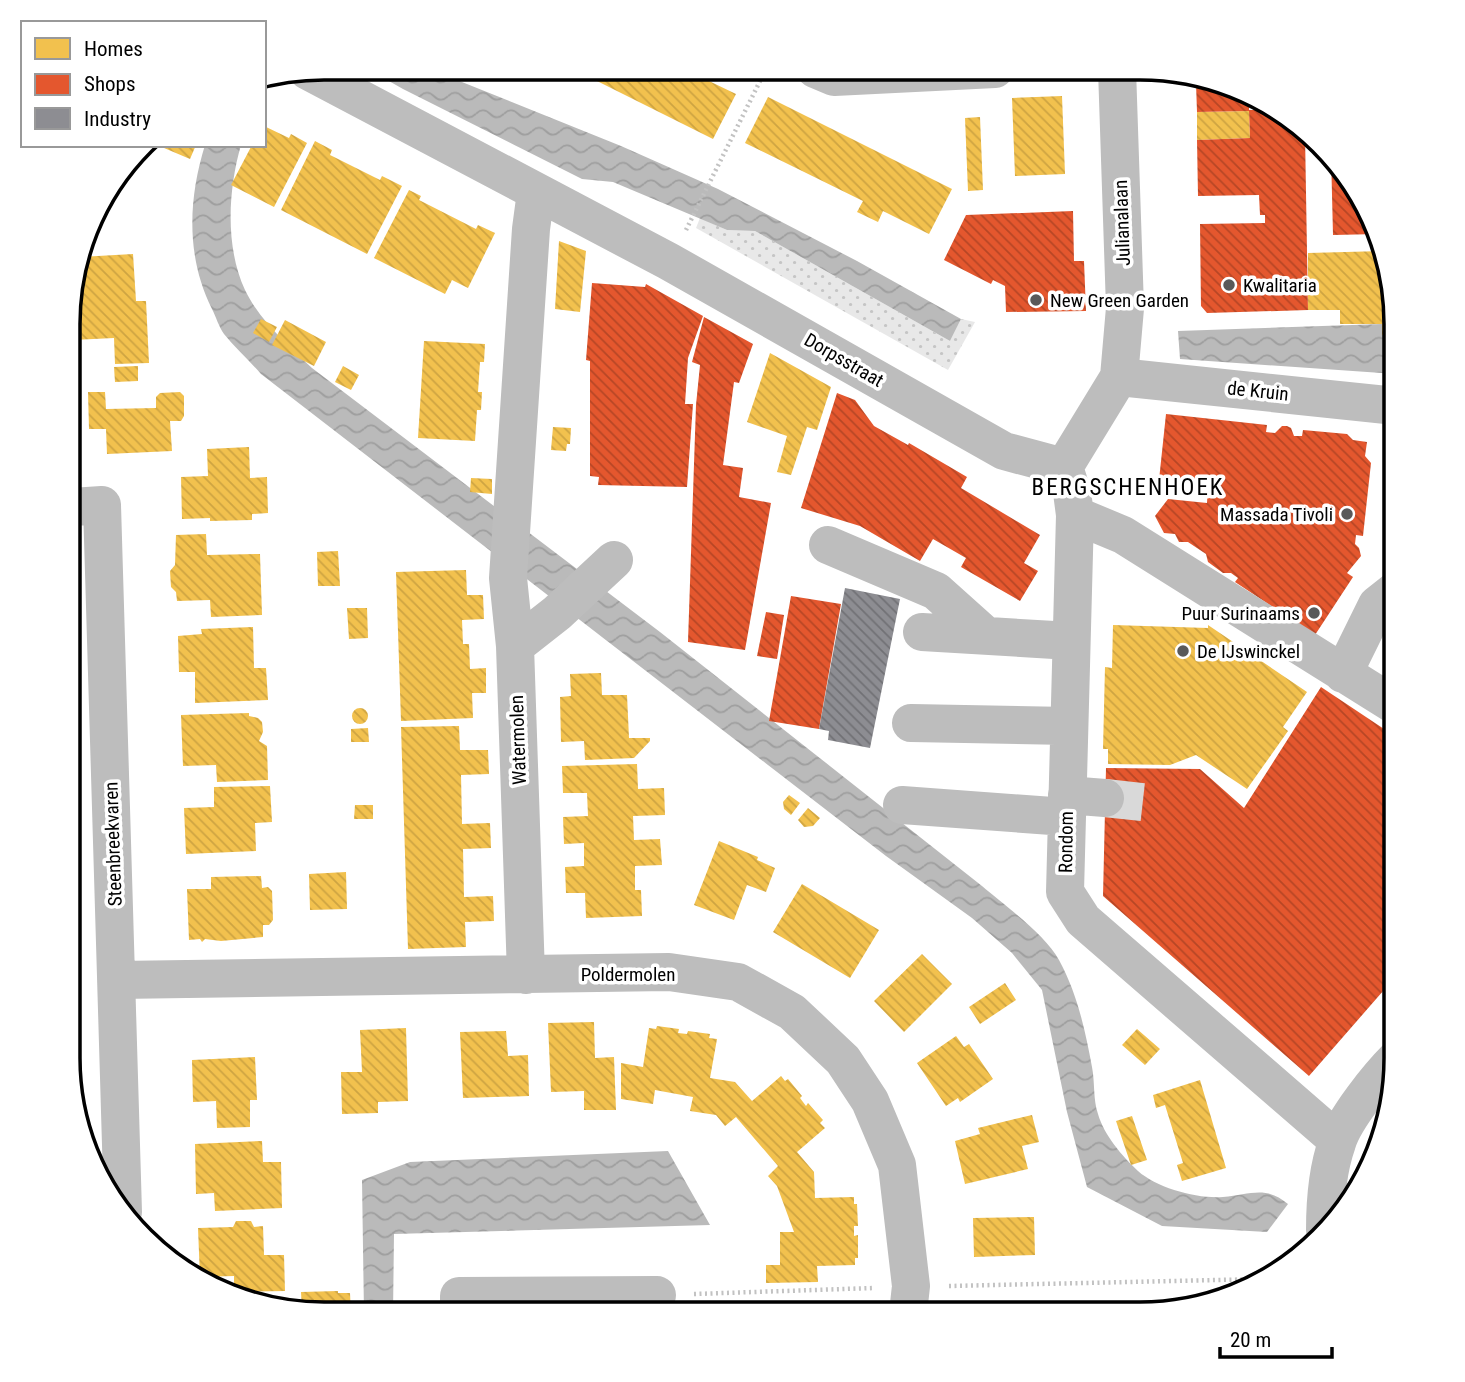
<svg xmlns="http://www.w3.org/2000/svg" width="1465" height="1382" viewBox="0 0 1465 1382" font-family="'Roboto Condensed',sans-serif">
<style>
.grass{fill:url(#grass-dots)}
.water{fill:url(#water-waves)}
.homes{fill:url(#homes-back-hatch)}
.shops{fill:url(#shops-back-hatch)}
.industry{fill:url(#industry-back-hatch)}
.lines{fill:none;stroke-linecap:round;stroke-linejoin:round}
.minor-tunnel{stroke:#d9d9d9;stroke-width:38;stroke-dasharray:38 19;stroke-linecap:butt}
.path{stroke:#c2c2c2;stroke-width:4.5;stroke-dasharray:2 3.5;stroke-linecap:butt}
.minor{stroke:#bdbdbd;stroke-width:38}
.poi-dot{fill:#595959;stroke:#fff;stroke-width:2.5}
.labels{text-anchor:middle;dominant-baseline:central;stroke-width:7;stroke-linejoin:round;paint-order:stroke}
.street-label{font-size:19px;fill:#000;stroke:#fff}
.poi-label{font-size:19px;fill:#000;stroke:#fff;text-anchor:start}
.quarter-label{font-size:23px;letter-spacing:2px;fill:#000;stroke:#fff}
.rim{fill:none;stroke:#000;stroke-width:3.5}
</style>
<defs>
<pattern id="grass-dots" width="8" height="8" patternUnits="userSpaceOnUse" patternTransform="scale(1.75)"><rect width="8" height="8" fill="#e8e8e8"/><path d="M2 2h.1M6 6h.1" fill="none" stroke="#c5c5c5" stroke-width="1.8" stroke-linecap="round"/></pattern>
<pattern id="water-waves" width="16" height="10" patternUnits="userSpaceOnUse" patternTransform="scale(1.75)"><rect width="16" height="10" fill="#bababa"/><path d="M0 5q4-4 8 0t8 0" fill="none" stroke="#9e9e9e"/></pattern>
<pattern id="homes-back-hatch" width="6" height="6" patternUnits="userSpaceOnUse" patternTransform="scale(1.75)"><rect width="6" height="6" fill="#f2c14e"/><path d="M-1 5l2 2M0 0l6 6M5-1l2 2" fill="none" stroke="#cea442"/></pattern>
<pattern id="shops-back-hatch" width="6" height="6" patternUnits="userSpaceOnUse" patternTransform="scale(1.75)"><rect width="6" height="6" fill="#e4572e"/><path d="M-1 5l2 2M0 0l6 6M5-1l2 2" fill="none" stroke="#b64625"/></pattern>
<pattern id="industry-back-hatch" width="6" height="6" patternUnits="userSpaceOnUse" patternTransform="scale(1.75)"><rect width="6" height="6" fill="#8d8d92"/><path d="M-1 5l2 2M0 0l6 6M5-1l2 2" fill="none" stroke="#717175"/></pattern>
</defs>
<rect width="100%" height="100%" fill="#fff"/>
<path class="grass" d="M700,218L727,230L755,231L950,341L961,319L975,322L948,370L696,228Z"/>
<path class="water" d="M366,68H427L621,146L718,189L857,261L961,319L950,341L755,231L727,230L613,182L582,179L403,89Z
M205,145H241C228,190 225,247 245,290C260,321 288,345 312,368L660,632L982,886C1004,905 1045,934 1059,960C1077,993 1085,1029 1092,1067C1095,1082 1093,1100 1098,1114C1104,1135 1122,1156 1138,1171C1157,1188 1197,1199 1223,1197C1250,1195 1265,1185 1288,1204L1267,1232L1162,1226L1087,1187L1067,1112L1042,990L1012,953L972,918L886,856L261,374C249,360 235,348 224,334C219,327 216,317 212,309C186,257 188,200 205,145Z
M1382,324V334H1396V374L1180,359L1178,331Z
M668,1151L710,1225L394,1234L393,1314H364L362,1180L410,1162Z"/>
<path class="homes" d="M571,68L684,69L736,94L713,139Z
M1062,96L1065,174L1015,176L1012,98Z
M768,97L952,189L929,234L883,211L878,222L857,212L863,201L745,143Z
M1249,111L1250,138L1197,140V112Z
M980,117L983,190L968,191L965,118Z
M264,126L289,138L291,134L307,143L274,207L231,185L252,145H264Z
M315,141L332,150L330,155L380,180L382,176L402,186L367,254L281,210Z
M157,145H196L190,159Z
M409,190L421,196L419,200L476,229L478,225L495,233L468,288L452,280L445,294L374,258Z
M559,241L586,251L580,312L555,309Z
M1383,251L1396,308V334L1382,335V324H1340V310H1308V253Z
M133,254L136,301H146L149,363L115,364L114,338L73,340V275L80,257Z
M261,319L277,327L269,342L253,333Z
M285,320L326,342L314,366L272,345Z
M424,341L485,344L484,362H480L478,392H482L481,410H477L475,441L418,438Z
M770,353L831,387L817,430L807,427L791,475L777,472L787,436L747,422Z
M138,366V381L115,382L114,367Z
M343,366L359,375L351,390L335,382Z
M88,392H105L106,409L156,408V397L160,393L180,392L184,396V416L181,421H170L172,451L107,454L106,429H89Z
M553,427L571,428L570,444H567L566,451L551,450Z
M249,447L250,478L267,477L268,513L252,514V520L210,521V518L182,519L181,477L208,476L207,449Z
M471,478L492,479V494L470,492Z
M206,534L207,555L260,554L262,615L211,617L210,600L177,601L176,592L171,587L170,571L175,565L176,535Z
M338,551L340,586H318L317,552Z
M466,570L467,595H483L484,619L462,620L463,644H469L470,669L486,668V693H472L473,718L401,721L396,572Z
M347,608H367L368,638L349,639Z
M1113,625L1208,628V625L1307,692L1283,727L1288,731L1247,789L1196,755L1170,765L1108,764V749H1103L1105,667L1112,668Z
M253,627L254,668H266L268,700L195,703V672H179L178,636L202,634L201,629Z
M601,673L602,695H627L629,738H650V741L634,758L585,760L584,741L561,742L560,697L571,696L570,674Z
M352 716a8 8 0 1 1 16 0a8 8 0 1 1-16 0Z
M249,713V716L258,718L262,722L263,732L259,741L267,746L268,780L217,782L216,765L183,766L181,715Z
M459,726L460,750H488L489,774L461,775L462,824L490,823L491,848L463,849L464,897L493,896L494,921L465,922L466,947L408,949L401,727Z
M368,728L369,742H351V729Z
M637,764L638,789L664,788L665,815L633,816L634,840L660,839L662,865L635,866V890H641L642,916L586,918L585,893H566L565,867L584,866V843L564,844L563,817L588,816L587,793H563L562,766Z
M270,786L272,822L255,823L256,851L186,854L184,808L214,807V787Z
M789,795L800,803L791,815L784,809L783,802Z
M355,805H373V819H354Z
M808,808L820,818L813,826L804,827L798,820Z
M719,841L758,857L757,860L775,868L766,892L747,885L734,920L694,905Z
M346,872L347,909L310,910L309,874Z
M261,876L262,888L268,887L272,891L273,920L269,925H263V937L221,941L205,939L202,942L200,939L189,940L187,889H211V877Z
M802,884L879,930L850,978L773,932Z
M922,954L952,984L904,1032L874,1001Z
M1005,983L1016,1000L980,1024L969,1007Z
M594,1022L595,1058L614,1057L616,1110H584V1091L551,1092L548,1023Z
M657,1026L679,1029L678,1033L687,1034L688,1031L710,1034L709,1038L717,1039L710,1078L735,1082L752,1101L781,1076L785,1081L788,1079L802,1096L800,1098L806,1106L808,1103L823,1120L820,1123L825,1128L797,1152L814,1172L815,1198L854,1197V1204H857L858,1226H854V1236L858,1235V1258H855V1265L817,1266L818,1282L766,1283V1265H780V1232H794L777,1186L768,1176L778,1166L736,1117L725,1126L716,1115L690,1111L693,1097L655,1090L653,1104L621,1099V1063L643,1067L649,1028L656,1029Z
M406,1028L408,1101L378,1102V1113L342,1114L341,1072H362L360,1030Z
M1137,1029L1160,1049L1145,1065L1122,1045Z
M506,1031L508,1056L528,1055L529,1096L463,1098L460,1032Z
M956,1036L964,1047L969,1044L993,1079L960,1102L958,1098L946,1106L917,1063Z
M255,1057L257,1100H250V1127L217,1128L216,1101L193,1102L192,1060Z
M1200,1080L1226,1168L1182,1181L1177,1165L1183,1163L1165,1105L1156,1108L1153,1095Z
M1032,1115L1039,1142L1022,1146L1028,1169L965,1184L955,1141L980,1134L978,1128Z
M1132,1116L1147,1160L1131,1165L1116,1121Z
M262,1141L263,1162H281L282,1208L215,1211L214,1193L196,1194L195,1144Z
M1034,1217L1035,1255L974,1257L973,1218Z
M236,1221H251L254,1227L263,1226L264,1255H284L285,1291L234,1292V1276L200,1277L198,1228L233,1227Z
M338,1291V1293H350L351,1314H324L302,1309L301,1292Z"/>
<path class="shops" d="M1208,82L1254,95L1259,99H1249V110H1273L1305,134L1308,310L1207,313L1201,306L1200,224L1265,223V215H1260L1259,195L1198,196L1197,140L1250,138L1249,111L1197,112L1196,83Z
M1331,154L1377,227L1379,234L1333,235Z
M1073,211L1074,261H1084L1086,311L1006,312L1005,286L993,280L991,284L944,260L966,215Z
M592,283L645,287L646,284L703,316L688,358L685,404H693L687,487L598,485L599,477L590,476V361L586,360Z
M704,317L753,344L739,383L734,382L723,465L743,468L739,497L771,503L745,650L688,642L696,405L700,365L692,362Z
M837,393L855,400L874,426L908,445L909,443L967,477L961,488L1040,535L1024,563L1038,571L1020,601L961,567L966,558L933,539L920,561L860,526L801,508Z
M1166,414L1267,425L1266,432L1275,433L1282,426H1287L1291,428L1294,436H1302L1303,430L1347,434L1353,440L1367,442L1365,456L1371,463L1363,536L1356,535L1355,544L1359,548L1361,556L1347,573L1353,577L1315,635L1235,582L1238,578L1231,573H1223L1208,562L1206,554L1188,542H1179L1175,534L1164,533L1155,516L1168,499L1207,503L1208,485L1159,480Z
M791,596L841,604L819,729L769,721Z
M766,612L784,615L777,659L757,656Z
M1321,687L1396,737L1397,975L1309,1076L1103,896L1106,768L1200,769L1244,808Z"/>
<path class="industry" d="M845,588L900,599L870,748L828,740L829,731L819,729Z"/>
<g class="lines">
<path class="minor-tunnel" d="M1105,798L1150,803"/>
<path class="path" d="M686,230L766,69
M949,1286L1263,1279
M694,1294L874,1288"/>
<path class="minor" d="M815,69L834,77L995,69
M308,71L668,261L1004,451L1064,467
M1119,377L1396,406
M1064,467L1072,492L1075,515L1065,892L1083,920L1337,1140
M1064,467L1119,377L1125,308L1117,69
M72,507L102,505L123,1212
M1075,515L1123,535L1396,706
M828,545L936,591L984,634
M922,632L1071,641
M515,646L557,613L614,560
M1343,674L1377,605L1396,590
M911,723L1069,726
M1067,795L1105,798
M902,805L1066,817
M526,975L515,646L508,578L531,229L536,192
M118,980L669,972L738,982L792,1012L843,1060L870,1101L897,1165L911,1286L908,1313
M1325,1230C1325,1201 1327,1171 1337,1143C1344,1119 1379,1076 1397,1058
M459,1314V1296L657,1295"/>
</g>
<g class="poi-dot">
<circle cx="1229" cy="285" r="7"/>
<circle cx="1036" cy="300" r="7"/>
<circle cx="1347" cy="514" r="7"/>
<circle cx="1314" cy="613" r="7"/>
<circle cx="1183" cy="651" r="7"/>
</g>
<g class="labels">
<g class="street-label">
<text transform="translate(1122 223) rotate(-92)">Julianalaan</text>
<text transform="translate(844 360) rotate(30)">Dorpsstraat</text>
<text transform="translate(1258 391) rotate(6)">de Kruin</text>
<text transform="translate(518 740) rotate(-92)">Watermolen</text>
<text transform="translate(1066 842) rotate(-89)">Rondom</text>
<text transform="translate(113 844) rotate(-92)">Steenbreekvaren</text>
<text x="628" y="974">Poldermolen</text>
</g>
<g class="poi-label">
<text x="1243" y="285">Kwalitaria</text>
<text x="1050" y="300">New Green Garden</text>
<text x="1333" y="514" text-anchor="end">Massada Tivoli</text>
<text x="1300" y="613" text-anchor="end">Puur Surinaams</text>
<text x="1197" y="651">De IJswinckel</text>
</g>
<g class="quarter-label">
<text x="1128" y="487">BERGSCHENHOEK</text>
</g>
</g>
<path d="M0 0H1465V1382H0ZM324 80H1140A244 244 0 0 1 1384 324V1058A244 244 0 0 1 1140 1302H324A244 244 0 0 1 80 1058V324A244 244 0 0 1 324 80Z" fill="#fff" fill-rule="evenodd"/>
<path class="rim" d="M324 80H1140A244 244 0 0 1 1384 324V1058A244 244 0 0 1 1140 1302H324A244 244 0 0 1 80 1058V324A244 244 0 0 1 324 80Z"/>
<rect x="21" y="21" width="245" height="126" fill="#ffffff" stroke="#999999" stroke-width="2"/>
<rect x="35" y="38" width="35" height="21" fill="#f2c14e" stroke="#999999" stroke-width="2"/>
<text x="84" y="56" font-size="21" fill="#000000">Homes</text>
<rect x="35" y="74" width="35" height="21" fill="#e4572e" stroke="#999999" stroke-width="2"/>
<text x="84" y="91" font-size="21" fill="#000000">Shops</text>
<rect x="35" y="108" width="35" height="21" fill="#8d8d92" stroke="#999999" stroke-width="2"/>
<text x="84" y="126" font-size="21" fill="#000000">Industry</text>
<path d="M1220 1347v10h112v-10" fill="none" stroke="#000000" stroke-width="3.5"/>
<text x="1230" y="1347" font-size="21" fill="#000000" stroke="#ffffff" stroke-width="5" paint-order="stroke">20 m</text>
</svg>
